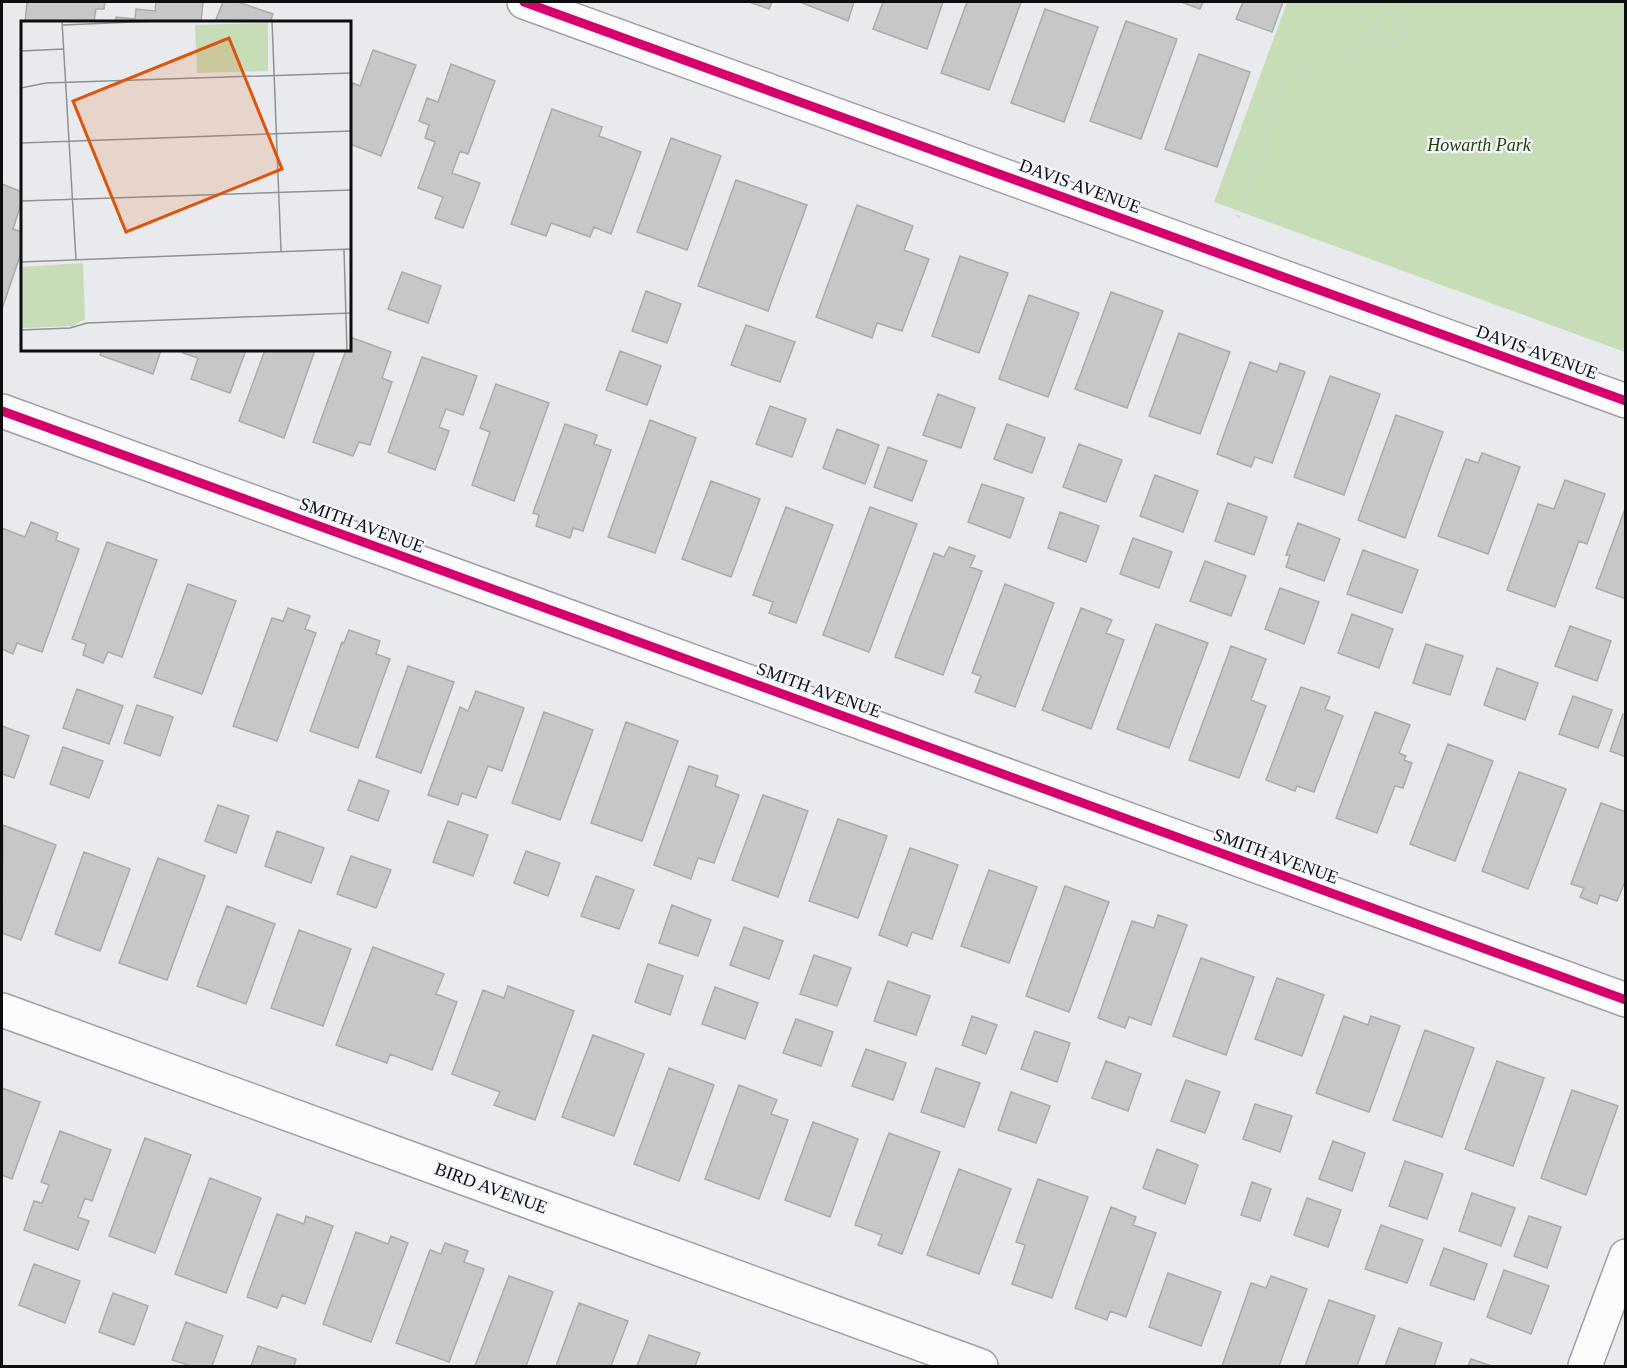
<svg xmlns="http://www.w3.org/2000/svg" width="1627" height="1368" viewBox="0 0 1627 1368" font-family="Georgia,serif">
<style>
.green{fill:#c7ddb8}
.building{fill:#c7c6c9;stroke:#ababad;stroke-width:1.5}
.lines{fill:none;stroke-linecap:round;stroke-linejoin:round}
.street-casing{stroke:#a0a0a3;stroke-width:36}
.path{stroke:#d3d3d4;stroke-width:4;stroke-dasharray:1.5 4.5;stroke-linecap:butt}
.street{stroke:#fcfcfc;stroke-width:33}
.cycleway-casing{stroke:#f4f6fd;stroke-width:13}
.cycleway{stroke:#d6006c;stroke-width:9}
.labels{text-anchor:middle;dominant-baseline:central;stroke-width:4.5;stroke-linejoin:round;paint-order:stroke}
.park-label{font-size:18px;font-style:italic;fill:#264202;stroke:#f4f6fd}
.street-label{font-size:18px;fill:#0c0d0e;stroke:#f4f6fd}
.inset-road{fill:none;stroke:#919294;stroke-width:1.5}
.view{fill:#dd550c;fill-opacity:0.15;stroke:#dd550c;stroke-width:3}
.inset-edge{fill:none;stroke:#0c0d0e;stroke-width:3}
</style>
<rect width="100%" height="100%" fill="#e9eaed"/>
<path class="green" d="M1287,2H1625V352L1214,202Z"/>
<path class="building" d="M27,2H105L104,9H96L94,22H25Z
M156,2H203L201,22H116V17L135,19L136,9L155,11Z
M223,2H238L273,14L270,22H215Z
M749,2H772L769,9Z
M800,2H854L848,21Z
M883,2H943L927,49L873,29Z
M967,2H1021L989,90L941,73Z
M1181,2H1203L1200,9Z
M1243,2H1283L1272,32L1236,19Z
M1045,9L1098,27L1064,122L1011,103Z
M1126,21L1177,39L1141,139L1090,121Z
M373,50L416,65L381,156L350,144V92L353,83L360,86Z
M1199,54L1250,72L1217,167L1165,149Z
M451,64L495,81L468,154L460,151L452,173L480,183L463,228L435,218L443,197L418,188L435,142L425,138L429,125L419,121L427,98L438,102Z
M552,109L602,127L599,136L641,152L611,234L594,227L590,237L551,223L546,236L511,224Z
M671,138L721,156L687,250L637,232Z
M736,180L807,205L768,311L698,286Z
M2,184L22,192V201L13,229L22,232V250L2,309Z
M857,205L913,226L904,250L929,259L902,331L877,323L872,338L816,317Z
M960,256L1008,273L979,353L932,336Z
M402,272L441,286L428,323L388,309Z
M646,291L681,304L667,343L632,331Z
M1111,292L1163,311L1127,408L1075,389Z
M1029,295L1079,313L1048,397L999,379Z
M746,325L795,342L780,382L731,365Z
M1179,333L1230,352L1200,434L1149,416Z
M350,337L391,352L382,378L392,382L370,445L359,442L353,456L313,442L346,350H350Z
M102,350H161L153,374L100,355Z
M184,350H246L230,393L191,379L198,358L183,353Z
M265,350H315L284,438L239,421Z
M620,351L661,366L647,405L606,390Z
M422,357L477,376L463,415L446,409L439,427L449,431L435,470L388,452Z
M1250,362L1277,372L1280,363L1305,372L1272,463L1255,457L1251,467L1217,454Z
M1330,376L1380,394L1344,495L1294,477Z
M496,384L549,403L514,501L472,485L490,432L480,428Z
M938,394L975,408L961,448L923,435Z
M770,406L806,419L792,457L756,444Z
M1396,415L1443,432L1405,538L1358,520Z
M650,420L696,438L655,553L608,537Z
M565,424L597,435L594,444L611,450L583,531L573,528L570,538L536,526L539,515L533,513Z
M1007,424L1045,438L1032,473L994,459Z
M837,429L879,445L865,484L823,468Z
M1079,444L1122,460L1106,502L1063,487Z
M888,447L927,461L912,501L874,487Z
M1482,453L1520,467L1488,554L1438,536L1466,459L1478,463Z
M1155,475L1198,491L1183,532L1140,516Z
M1565,480L1605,494L1587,544L1579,541L1555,607L1507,590L1538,504L1554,509Z
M711,481L760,499L731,577L682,559Z
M982,484L1024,498L1010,538L968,522Z
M1228,503L1267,517L1254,555L1215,541Z
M1626,506V599L1596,588Z
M786,507L833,525L796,623L769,613L773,602L753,595Z
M870,507L917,524L869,652L823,635Z
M1060,512L1099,526L1086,562L1048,548Z
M31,522L58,533L56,540L79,549L42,652L17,643L13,654L2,649V528L25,537Z
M1298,523L1340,539L1324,581L1286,567L1290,555H1286Z
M1133,538L1172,552L1159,588L1120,574Z
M107,542L157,560L122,657L108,652L103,663L83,655L86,644L72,639Z
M949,547L975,556L970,567L982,571L943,675L895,657L934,553L944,557Z
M1363,550L1418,570L1402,613L1347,594Z
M1205,561L1246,576L1231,616L1190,601Z
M188,584L236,601L202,694L154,677Z
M1005,584L1054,603L1015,707L975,692L981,676L972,673Z
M1280,588L1319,602L1304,644L1265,629Z
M288,608L310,616L305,629L316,633L277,741L233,726L272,618L283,621Z
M1081,608L1112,620L1106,633L1124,640L1091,729L1042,710Z
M1352,614L1393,629L1379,668L1338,653Z
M1156,624L1208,643L1169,748L1117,729Z
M1570,626L1611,641L1597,681L1555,666Z
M349,630L380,641L376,654L390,659L358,748L310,731L342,642L344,643Z
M1426,644L1463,656L1450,695L1413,683Z
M1231,646L1266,659L1251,700L1266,706L1239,778L1189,760Z
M408,666L454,682L421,773L376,757Z
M1497,668L1538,683L1525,720L1484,705Z
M1301,687L1330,697L1325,709L1343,716L1314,792L1297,786L1295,791L1266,780Z
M77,689L123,706L109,744L63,728Z
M476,691L524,708L502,771L488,766L476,798L462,793L458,805L428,795L460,707L468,711Z
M1573,696L1612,710L1598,748L1559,734Z
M137,705L173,717L160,756L124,743Z
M544,712L593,730L560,820L512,803Z
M1375,712L1410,725L1399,753L1406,756L1404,760L1412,763L1403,788L1395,786L1377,833L1336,818Z
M1623,714L1626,715V757L1610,751Z
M626,722L678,741L642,841L591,823Z
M2,726L29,736L14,778L2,774Z
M1448,744L1493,761L1455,861L1410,844Z
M63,747L103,761L89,798L50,784Z
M689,766L718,776L715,786L739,795L714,863L698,858L691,879L654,865Z
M1519,772L1566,789L1528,889L1482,871Z
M359,780L389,791L378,821L348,810Z
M763,795L808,811L778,897L732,880Z
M1601,803L1626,812V879L1617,901L1600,895L1597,904L1580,897L1584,888L1571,884Z
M218,805L249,816L236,853L205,841Z
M838,819L887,836L858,918L809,901Z
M448,821L488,835L473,876L433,862Z
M3,825L56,845L21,940L2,933Z
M277,831L324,848L311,883L265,866Z
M910,848L958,865L932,939L912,932L907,946L879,935Z
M526,851L560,863L548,896L514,883Z
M84,852L130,869L100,951L55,934Z
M351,856L391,870L376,908L337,894Z
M158,858L205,876L167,980L119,963Z
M989,870L1037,887L1009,963L961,946Z
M596,876L634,890L619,929L581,916Z
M1065,886L1109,902L1069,1012L1026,996Z
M672,905L711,920L698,956L659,943Z
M227,906L275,924L246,1004L197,986Z
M1158,915L1187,925L1151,1025L1129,1017L1125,1028L1098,1018L1132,921L1154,928Z
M744,927L783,941L769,979L730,965Z
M299,930L351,949L323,1026L271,1008Z
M373,947L444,974L436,994L457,1002L432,1070L390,1054L387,1063L336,1045Z
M814,955L851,968L837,1006L800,994Z
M1201,958L1254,977L1226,1055L1173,1036Z
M648,964L683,976L670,1015L635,1002Z
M1277,978L1324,995L1302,1056L1255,1039Z
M888,981L930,996L916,1035L874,1021Z
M508,986L574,1011L535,1120L494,1105L500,1092L452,1074L483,990L504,998Z
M715,987L758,1003L745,1039L702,1024Z
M972,1016L997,1025L986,1054L962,1045Z
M1344,1016L1368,1025L1371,1016L1400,1026L1369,1112L1316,1093Z
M796,1019L833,1032L821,1066L783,1053Z
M1425,1030L1474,1048L1442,1137L1393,1120Z
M1035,1031L1070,1043L1057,1082L1021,1069Z
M593,1035L644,1054L614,1136L562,1117Z
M866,1049L906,1063L893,1100L852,1086Z
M1106,1061L1141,1074L1128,1111L1092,1098Z
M1497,1061L1544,1078L1513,1166L1465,1149Z
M669,1068L714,1085L679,1181L634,1164Z
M936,1068L980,1083L964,1127L921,1112Z
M1186,1080L1220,1092L1205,1133L1171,1121Z
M739,1085L777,1100L771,1114L788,1120L759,1199L705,1179Z
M2,1088L40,1102L12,1179L2,1175Z
M1572,1090L1618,1106L1586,1195L1541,1178Z
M1011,1092L1050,1106L1036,1143L998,1130Z
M1255,1104L1292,1116L1280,1152L1243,1139Z
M813,1122L858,1139L830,1217L785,1200Z
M60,1131L111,1150L92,1201L85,1198L78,1217L89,1221L78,1250L24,1230L34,1201L42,1203L49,1185L41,1182Z
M889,1133L940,1152L902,1254L878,1245L882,1235L855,1225Z
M145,1138L191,1155L155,1253L109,1236Z
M1333,1141L1365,1153L1352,1191L1319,1179Z
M1157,1149L1198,1165L1185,1204L1143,1188Z
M1405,1161L1443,1174L1427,1219L1389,1206Z
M959,1169L1011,1189L979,1274L927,1255Z
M210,1178L261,1198L226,1293L175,1274Z
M1038,1179L1088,1197L1052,1298L1012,1284L1025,1245L1016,1242Z
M1252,1182L1271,1189L1260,1221L1241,1215Z
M1472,1193L1515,1208L1501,1246L1459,1231Z
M1307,1198L1341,1210L1328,1247L1294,1235Z
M1111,1207L1136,1217L1133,1225L1156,1233L1126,1317L1110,1311L1107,1320L1075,1308Z
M277,1214L304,1224L306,1216L333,1226L305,1304L282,1295L277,1308L247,1297Z
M1529,1216L1561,1227L1547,1268L1514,1256Z
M1381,1225L1423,1240L1407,1283L1365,1269Z
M356,1232L388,1244L391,1236L408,1243L371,1342L323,1324Z
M445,1243L468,1251L464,1262L484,1269L449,1362L396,1343L430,1250L441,1254Z
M1444,1248L1487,1264L1474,1300L1430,1285Z
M34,1264L80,1281L65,1323L19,1305Z
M1504,1270L1549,1286L1531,1334L1487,1317Z
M1168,1273L1221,1292L1201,1346L1149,1327Z
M509,1276L553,1292L526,1366H475Z
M1271,1276L1307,1289L1279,1366H1222L1251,1283L1266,1288Z
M113,1293L148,1306L134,1345L99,1332Z
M1329,1300L1375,1316L1357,1366H1305Z
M579,1303L628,1321L611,1366H556Z
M186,1322L223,1336L212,1366H191L172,1360Z
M1399,1328L1442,1343L1434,1366H1385Z
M649,1335L700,1353L695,1366H637Z
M258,1346L296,1359L294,1366H251Z
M1471,1359L1492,1366H1468Z"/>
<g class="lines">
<defs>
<path id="street" d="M524,2L1626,401
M2,411L1626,1000
M2,1010L981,1366
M1585,1366L1626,1256"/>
</defs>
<use href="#street" class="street-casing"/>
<path class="path" d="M1378,2L1384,13
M1374 28a15 15 0 1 1 30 0a15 15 0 1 1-30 0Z
M1238,217C1247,195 1257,174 1264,152C1273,127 1267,93 1293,76C1319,58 1351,55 1376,37"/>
<use href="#street" class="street"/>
<defs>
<path id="cycleway" d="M524,2L1626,401
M2,411L1626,1000"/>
</defs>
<use href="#cycleway" class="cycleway-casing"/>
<use href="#cycleway" class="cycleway"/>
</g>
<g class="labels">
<g class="park-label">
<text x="1479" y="145">Howarth Park</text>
</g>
<g class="street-label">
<text transform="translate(1080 186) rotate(20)">DAVIS AVENUE</text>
<text transform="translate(1537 352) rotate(20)">DAVIS AVENUE</text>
<text transform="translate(362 525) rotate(20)">SMITH AVENUE</text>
<text transform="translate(819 690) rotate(20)">SMITH AVENUE</text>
<text transform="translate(1276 856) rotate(20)">SMITH AVENUE</text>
<text transform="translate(491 1188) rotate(20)">BIRD AVENUE</text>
</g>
</g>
<g transform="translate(21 21)">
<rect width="330" height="330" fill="#e9eaed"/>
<path d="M247,2V50L176,52L174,4ZM62,242L64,298L52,305L0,307V246Z" fill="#c7ddb8"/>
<path class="inset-road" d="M41,0L55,239M251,0L260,230M42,4L136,0M0,30L43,28M0,67L25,62L330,52M0,122L330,110M0,180L330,169M323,229L326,330M0,241L330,228M0,309L49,307L66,302L330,292"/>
<path class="view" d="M208,17L261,148L105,211L52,80Z"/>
<rect width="330" height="330" class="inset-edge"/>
</g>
<rect width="1627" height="1368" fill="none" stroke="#0c0d0e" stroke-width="6"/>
</svg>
